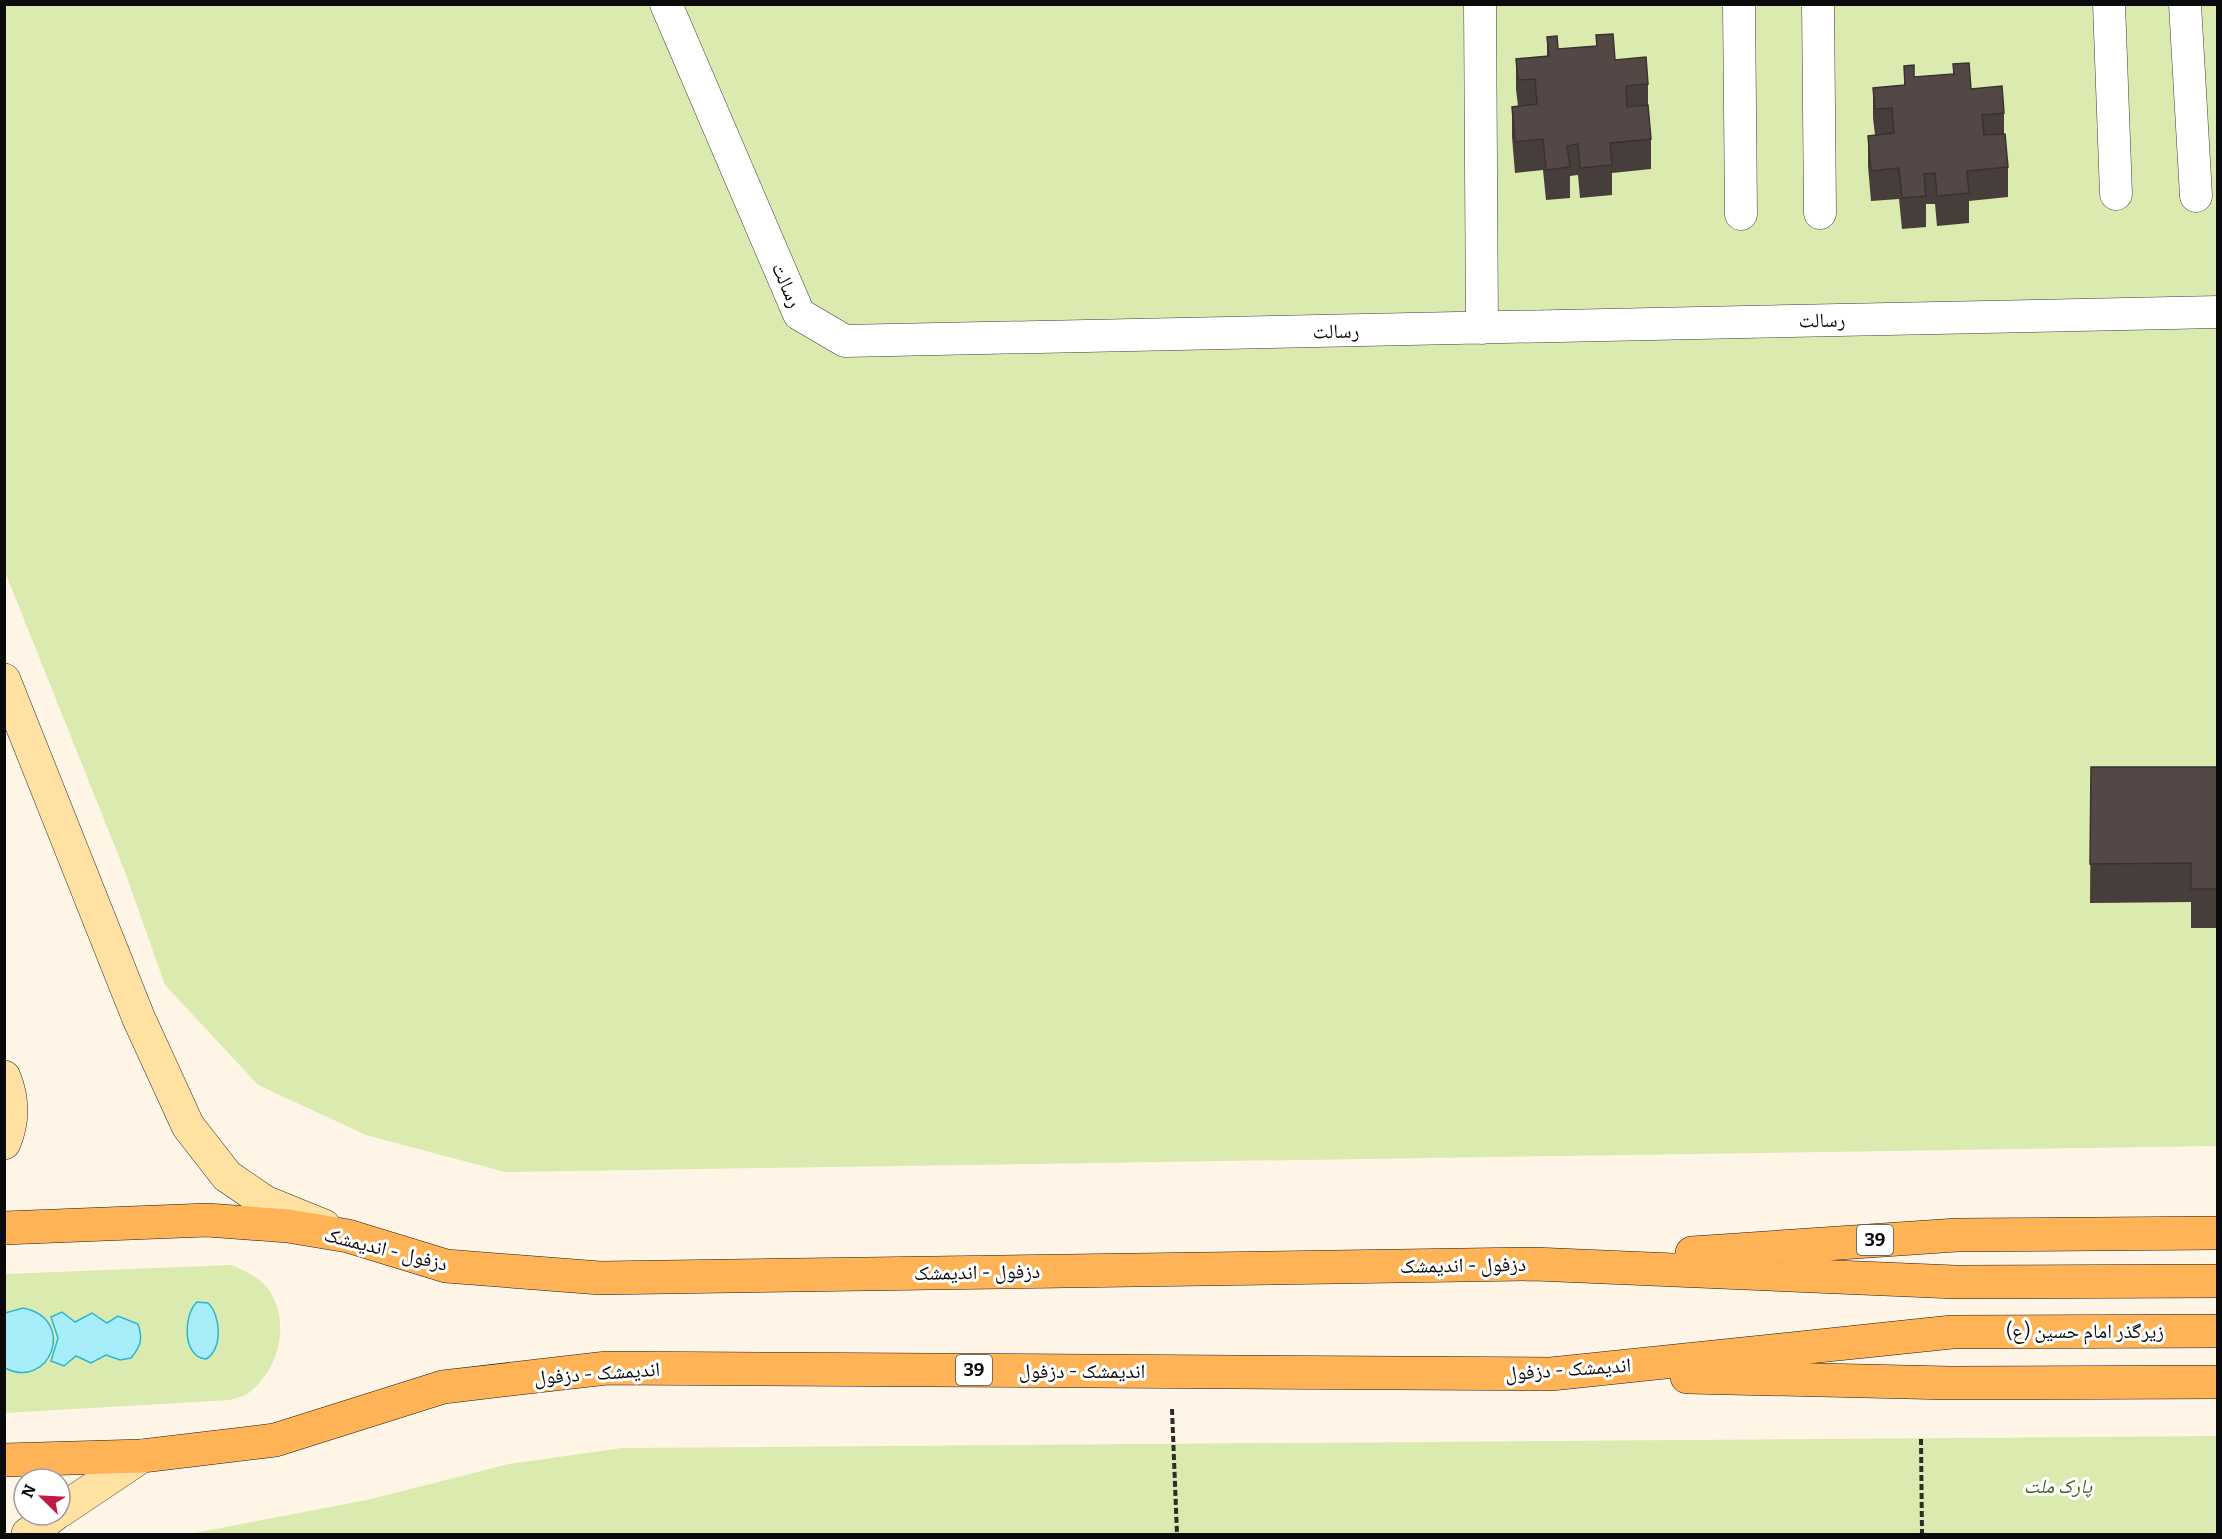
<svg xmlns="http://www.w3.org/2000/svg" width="2222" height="1539" viewBox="0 0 2222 1539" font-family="Bitter,'Noto Naskh Arabic',serif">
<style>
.green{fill:#dbebaf}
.water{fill:#a8edfa;stroke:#2ab5d6;stroke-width:1.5}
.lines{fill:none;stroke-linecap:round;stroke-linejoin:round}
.street-casing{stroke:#3d3d3d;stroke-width:33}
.secondary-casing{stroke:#2c2c2c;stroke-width:34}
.primary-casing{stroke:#1b1b1b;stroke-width:34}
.path{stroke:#2c2c2c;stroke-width:4;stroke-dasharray:6 3;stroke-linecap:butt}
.street{stroke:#fff;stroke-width:32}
.secondary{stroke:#ffe1a2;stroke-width:33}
.primary{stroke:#ffb357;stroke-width:33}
.wall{fill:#473e3c}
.building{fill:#534846;stroke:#3a3231;stroke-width:1.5}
.labels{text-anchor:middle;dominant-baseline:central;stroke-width:6;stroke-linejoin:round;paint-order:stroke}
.shield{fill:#fff;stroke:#545454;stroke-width:1.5}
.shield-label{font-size:18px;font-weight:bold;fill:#0a0a0a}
.street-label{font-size:20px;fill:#0a0a0a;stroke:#fff}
.park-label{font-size:20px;font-style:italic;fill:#386418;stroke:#fff}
</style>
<rect width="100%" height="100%" fill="#fff5e7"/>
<path class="green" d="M5,5H2217V1146L505,1172L366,1135L258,1085L165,985L125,872L5,572Z
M232,1265C247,1272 264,1279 272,1295C289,1326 279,1368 251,1391C246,1396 236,1398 230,1400L5,1413V1274Z
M2218,1436L2217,1534H189L367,1500L509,1464L622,1448Z"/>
<path class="water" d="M197,1302L208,1303C221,1315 223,1350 206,1359C182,1357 183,1315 197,1302Z
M23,1308C78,1319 50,1391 5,1368V1313Z
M62,1312L75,1322L92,1313L107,1323L118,1316L138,1324C143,1339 141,1346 131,1358L120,1360L106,1355L91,1363L76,1356L64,1366L51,1361L58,1338L51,1317Z"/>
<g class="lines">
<defs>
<path id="street" d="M666,4L799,314L845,341L2218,312
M1480,4L1482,328
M1739,4L1741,214
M1818,4L1820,213
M2109,4L2116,194
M2185,4L2196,196"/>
<path id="secondary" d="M4,680L139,1019L188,1126L227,1176L265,1202L324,1226
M4,1077C13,1099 13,1122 4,1143
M60,1511L142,1456
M28,1534L54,1515"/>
<path id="primary" d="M4,1228L207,1220L288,1226L348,1236L446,1266L600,1278L1534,1264L1955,1282L2218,1281
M1692,1253L1957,1235L2218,1233
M1687,1377L1950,1383L2218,1382
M4,1460L142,1456L275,1440L443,1387L607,1368L1551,1374L1952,1332L2218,1331"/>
</defs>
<use href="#street" class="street-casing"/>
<use href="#secondary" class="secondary-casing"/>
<use href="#primary" class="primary-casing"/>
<path class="path" d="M1172,1409L1177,1534
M1921,1439L1922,1534"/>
<use href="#street" class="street"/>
<use href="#secondary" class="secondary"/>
<use href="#primary" class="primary"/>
</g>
<path class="wall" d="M1596,35L1615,60L1648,84V105L1651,139V169L1612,173V195L1580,198L1578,175L1570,176V198L1546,200L1543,170L1515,173L1512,137V107L1518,106L1516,89V59L1547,56V37L1558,49L1596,46Z
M1953,64L1971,89L2004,113V134L2008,167V197L1969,201V223L1937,226L1935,204H1926V227L1902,229L1899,199L1871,201L1868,166V136L1875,135L1873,118V88L1904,85V66L1914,77L1953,74Z
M2091,767H2217V928H2191V902L2090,903Z"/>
<path class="building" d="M1613,34L1615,60L1646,57L1648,84L1626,86L1627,107L1648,105L1651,139L1610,143L1612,165L1580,168L1578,144L1567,146L1570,167L1546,170L1543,139L1515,142L1512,107L1537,104L1535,79L1518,80L1516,59L1549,56L1547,37L1557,36L1558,49L1597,46L1596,35Z
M1969,63L1971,89L2002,86L2004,113L1982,115L1984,135L2005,134L2008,167L1967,171L1969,193L1937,196L1935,173L1924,174L1926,196L1902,198L1899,168L1871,171L1868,136L1894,133L1892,108L1875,109L1873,88L1905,85L1904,66L1914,65V77L1954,74L1953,64Z
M2091,767H2217V889H2191V863L2090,864Z"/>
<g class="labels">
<g class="shield">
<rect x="1857" y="1225" width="36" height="30" rx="4.5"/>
<rect x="956" y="1355" width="36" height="30" rx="4.5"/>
</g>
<g class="shield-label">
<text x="1875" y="1240">39</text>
<text x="974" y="1370">39</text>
</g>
<g class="street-label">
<text transform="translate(787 285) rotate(66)">رسالت</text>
<text transform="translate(1822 320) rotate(-1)">رسالت</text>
<text transform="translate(1336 331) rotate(-1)">رسالت</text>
<text transform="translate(386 1249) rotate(14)">دزفول - اندیمشک</text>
<text transform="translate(1463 1265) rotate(-1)">دزفول - اندیمشک</text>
<text transform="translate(977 1272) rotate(-1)">دزفول - اندیمشک</text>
<text x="2085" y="1331">زیرگذر امام حسین (ع)</text>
<text transform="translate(1568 1369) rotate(-4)">اندیمشک - دزفول</text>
<text x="1082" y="1371">اندیمشک - دزفول</text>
<text transform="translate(597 1373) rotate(-4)">اندیمشک - دزفول</text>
</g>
<g class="park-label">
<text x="2058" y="1486">پارک ملت</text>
</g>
</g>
<rect width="2222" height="1539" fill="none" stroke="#0a0a0a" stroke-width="12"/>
<g transform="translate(42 1497) rotate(294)"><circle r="28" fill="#ffffff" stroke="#9d9d9d" stroke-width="1.5"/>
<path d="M0-4.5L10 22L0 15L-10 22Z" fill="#c11a45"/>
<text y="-9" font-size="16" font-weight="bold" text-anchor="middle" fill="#0a0a0a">N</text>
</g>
</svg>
